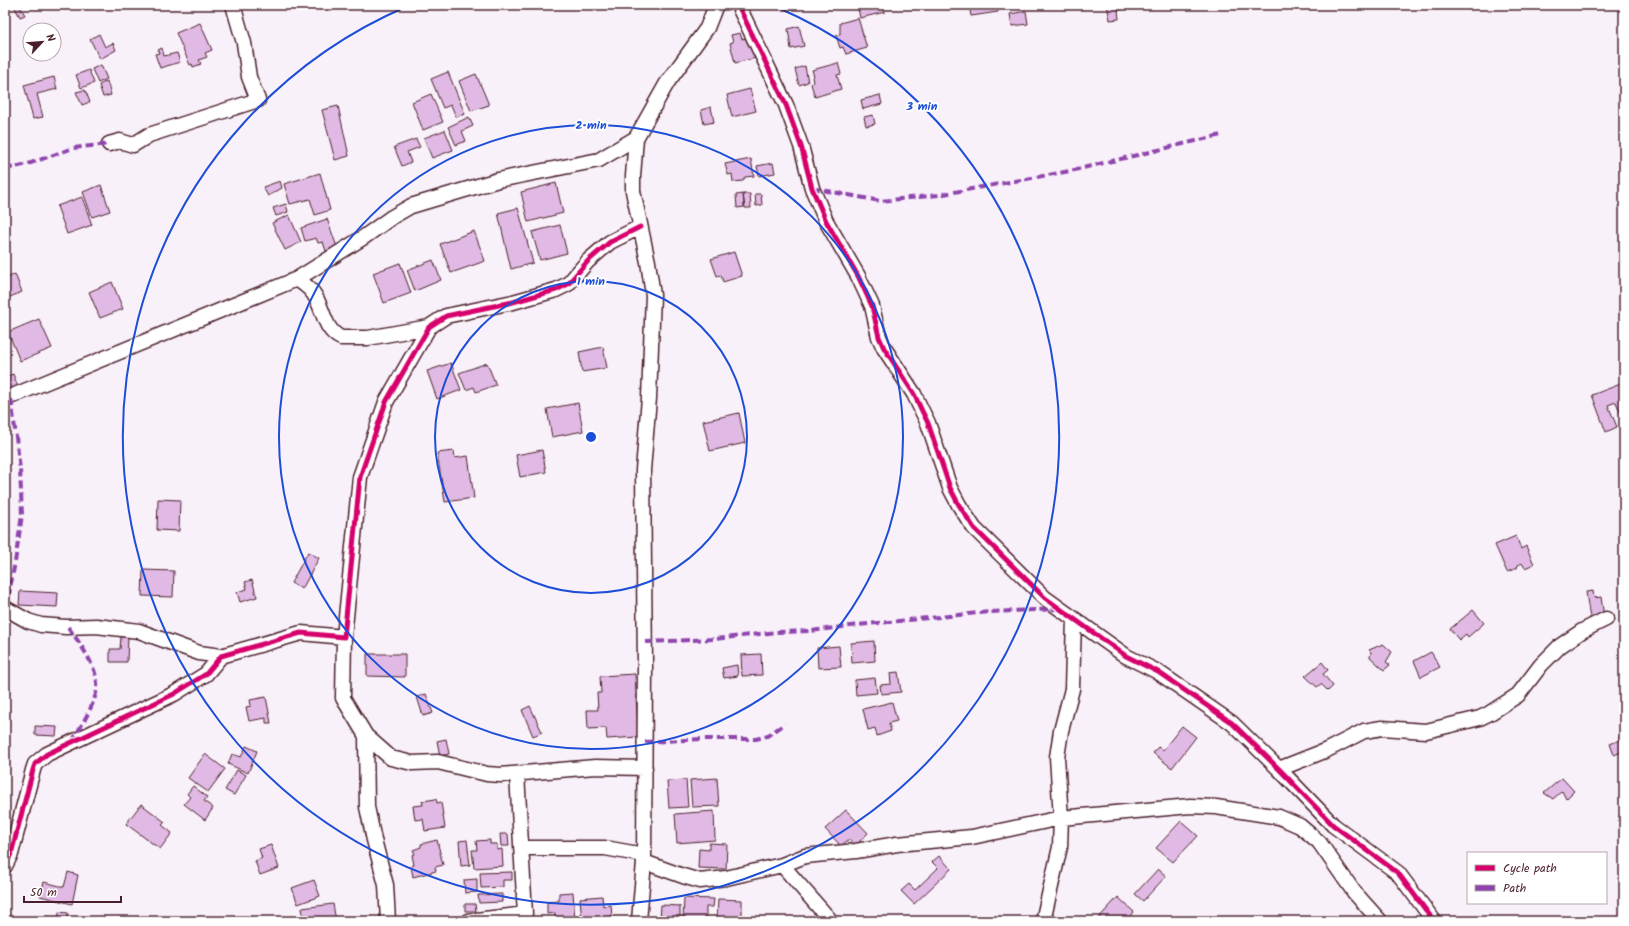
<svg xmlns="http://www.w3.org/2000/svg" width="1629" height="926" viewBox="0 0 1629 926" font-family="Kalam,sans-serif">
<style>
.building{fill:#e0bae4;stroke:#4a1f2b}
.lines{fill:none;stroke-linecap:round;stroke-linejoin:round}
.street-casing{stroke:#4a1f2b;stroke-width:17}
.street{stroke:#fff;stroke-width:14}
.quiet{stroke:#8e44ad;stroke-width:4;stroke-dasharray:8 4;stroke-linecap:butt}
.cycleway-casing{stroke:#fff;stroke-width:8}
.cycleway{stroke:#d6006c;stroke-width:5}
.ring{fill:none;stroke:#1d4ed8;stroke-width:2}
.centre{fill:#1d4ed8;stroke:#fff;stroke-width:2}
.ring-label{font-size:12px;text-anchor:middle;font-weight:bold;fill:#1d4ed8;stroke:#fff;stroke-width:4;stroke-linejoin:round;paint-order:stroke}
</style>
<rect width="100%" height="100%" fill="#f9f1fa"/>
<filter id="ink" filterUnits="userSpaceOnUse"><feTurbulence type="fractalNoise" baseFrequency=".025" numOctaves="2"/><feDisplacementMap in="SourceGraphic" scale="8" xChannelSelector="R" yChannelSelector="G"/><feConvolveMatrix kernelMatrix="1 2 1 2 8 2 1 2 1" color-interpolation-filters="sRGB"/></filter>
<g filter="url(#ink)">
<path class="building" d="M17,5H19L25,15L20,17L14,6Z
M869,5H883L885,12L860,18L858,8Z
M969,5H997L998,12L971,16Z
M1107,5H1129V8L1118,10L1119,19L1110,20Z
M1026,11L1028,24L1012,26L1010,14Z
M858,18L867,48L846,54L843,47L840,48L836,35L840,34V23Z
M200,23L212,50L205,53L207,57L199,60L201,64L193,67L192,64L190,65L176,33Z
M799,26L804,46L791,49L788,29Z
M740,33L742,39L750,37L756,58L735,63L730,43L733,42L731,35Z
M99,34L105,47L113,43L116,50L100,59L90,39Z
M162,48L164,56L177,53L180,62L160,68L155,54L159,53L158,50Z
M838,63L841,74L837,75L841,89L815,97L811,84L813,82L812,77L814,76L812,70Z
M101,65L107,79L98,83L92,69Z
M805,66L808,82L799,85L795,69Z
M89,70L94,83L81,88L76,75Z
M448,72L465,114L456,117L451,105L443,108L431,79Z
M476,74L489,105L471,111L459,81Z
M54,77L57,89L37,94L43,117L33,119L24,85Z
M107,81L111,95L103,97L99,85Z
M750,89L756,111L732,117L727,95Z
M85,90L90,102L82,105L76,92Z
M5,93L9,118L5,119Z
M431,94L443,122L423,130L412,102Z
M880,95L882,104L863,109L861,100Z
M338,106L349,156L335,160L322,110Z
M711,107L714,122L704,124L701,110Z
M873,115L875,124L866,126L864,117Z
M469,117L473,126L462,131L466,141L456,145L448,127Z
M445,130L453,150L432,158L424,138Z
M416,139L420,147L407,152L411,162L402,166L394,147Z
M751,159L754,176L745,177L743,181L733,182L732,174L728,175L725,164Z
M773,163L775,173L759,176L757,166Z
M320,173L330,210L315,215L310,199L290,204L284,184Z
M280,181L282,188L268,196L263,187Z
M556,183L563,213L528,222L521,192Z
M101,185L110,211L92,217L83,192Z
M743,194L744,207L737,208L736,195Z
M743,194H750L751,208H745Z
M755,194H761L762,205L756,206Z
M82,197L92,225L67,234L57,206Z
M286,204L288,212L276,216L273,208Z
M518,208L533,263L511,269L498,213Z
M289,215L301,242L285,250L272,223Z
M327,219L337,247L326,251L323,242L318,243L316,238L305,241L301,228Z
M560,225L567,253L540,260L532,232Z
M474,231L485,261L451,273L440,244Z
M734,252L742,276L723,282L721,275L717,276L711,259Z
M433,260L441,280L415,291L407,270Z
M400,263L411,293L384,303L373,273Z
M15,274L22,292L5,299V279Z
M112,282L123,309L100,318L89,292Z
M39,319L52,348L20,361L8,332Z
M603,347L607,368L582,372L579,352Z
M451,363L461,390L437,399L427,371Z
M487,363L496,385L476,392L474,387L466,390L459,373Z
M13,374L19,389L5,395V377Z
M1623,383L1624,422L1616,402L1608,405L1617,427L1606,432L1592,395Z
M578,403L583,431L552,437L547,409Z
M739,413L745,443L710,451L703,421Z
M542,450L546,472L520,477L516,455Z
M454,451L455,458L468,456L474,498L445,502L437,453Z
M158,499L180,500L179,531L157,530Z
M1516,536L1521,549L1526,546L1534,564L1525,568L1522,563L1518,565L1517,568L1507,572L1495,545Z
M308,552L319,558L302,589L291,583Z
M143,570L174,571L173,597L142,596Z
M252,580L257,597L240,602L237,592L247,589L245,582Z
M20,591L58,593L57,607L19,605Z
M1593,591L1594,598L1601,597L1604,617L1590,619L1586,592Z
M1473,610L1484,623L1468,637L1466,634L1459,640L1450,629Z
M121,636H128L127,662H110V649H120Z
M874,641L875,661L852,663L851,643Z
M1383,644L1392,652L1386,662L1390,665L1384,670L1370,657L1371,652L1369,650Z
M839,646L841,667L818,668L817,648Z
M1431,652L1440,667L1421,677L1414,661Z
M367,654H405V677L367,676Z
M761,654L762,675L742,676L741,655Z
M1322,662L1328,670L1323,674L1333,686L1328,691L1321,684L1317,687L1305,676Z
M737,665L738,676L724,678L722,668Z
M898,672L901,692L881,694L880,685L891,684L890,673Z
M635,674L638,737L607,739L606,728L588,729L587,710H598L597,693H601L600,676Z
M875,678L877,693L856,695L855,680Z
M426,694L433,713L423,716L417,697Z
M266,697L271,723H266V718L249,721L246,707L251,706L250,700Z
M892,702L897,721L889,723L891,731L877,736L875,728L868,730L863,709Z
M530,706L542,732L533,736L522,710Z
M35,726L57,727L56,736L35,735Z
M1182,726L1196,737L1172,768L1153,753L1158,747L1163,750Z
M1624,736V751L1614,755L1610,744L1620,740L1619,737Z
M446,739L449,754L440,756L437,741Z
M246,746L257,751L248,773L228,764L232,754L241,757Z
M205,754L225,769L208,792L188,778Z
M237,770L246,775L234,795L225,790Z
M717,778L719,806L692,807L690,780Z
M1562,778L1574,791L1566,799L1562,791L1553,799L1544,793Z
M686,780L688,807L669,808L667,781Z
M193,786L207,797L204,801L213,808L205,820L184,804L190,797L187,794Z
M436,799L437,803L441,802L445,828L425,831L423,819L415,820L413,806L423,805L422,801Z
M141,804L165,822L162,825L172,833L160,849L126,824Z
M846,810L868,833L855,846L849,839L841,846L825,829Z
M714,811L715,840L677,843L675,814Z
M1181,821L1198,836L1173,862L1156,848Z
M500,834H508L509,846H501Z
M437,840L443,865L435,867L436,871L413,877L411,866L414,865L412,855L415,854L413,850L421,847V844Z
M467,840L470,865L461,866L459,841Z
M490,840V844H497V850L502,849L503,866L474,868L472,850H477L476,841Z
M709,843L727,844L726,869L698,868L699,849L709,850Z
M271,845L279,868L260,875L255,861L262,858L259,849Z
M939,856L951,869L914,904L901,891L909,884L915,890L938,868L932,862Z
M1158,869L1166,876L1143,901L1135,894Z
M68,872L78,875L72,904L40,896L44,882L64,887Z
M512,872V880H503V887L481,888L480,873Z
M477,879V892L465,893L464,880Z
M314,880L320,896L298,904L292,888Z
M573,892L575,921H548L555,920V913L547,914V902L559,901V893Z
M502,894V902L479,903L478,895Z
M602,896L603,906L611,905L612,917H609V921H582L580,898Z
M1118,897L1134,912L1126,921H1096Z
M684,898L714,899L713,907H706V920H683Z
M718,899L742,900V921H717Z
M333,904L336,921H304L302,908Z
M465,904H475L476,911H465Z
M661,905L680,906V921H660Z
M59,912L68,913L67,921H58Z
M45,917L53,918V921H44Z"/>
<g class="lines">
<defs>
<path id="street" d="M738,5L786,105L801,146L812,188L826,221L858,276L872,306L879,337L884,348L914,394L922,411L928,423L950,488L959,505L974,528L1045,598L1126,656L1158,672L1232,723L1279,769L1333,825L1398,873L1434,921
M636,138L633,176V191L648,262L653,295L649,398L643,470L645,665L644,862L639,921
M109,144L120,141L133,145L149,135L258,100L249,77L244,43L233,5
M297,279C302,283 309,287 313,293C324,307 323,330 341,338H368L429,327
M5,399L297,279L364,237L392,217L411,206L498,180L599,160L636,138L667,83L707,28L716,5
M5,608L28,621L41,625L66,627L96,626L139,631L199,653L221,656
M344,637L343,698L366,736L391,758L412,763L438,762L487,774L500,775L595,767L645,768
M366,736L367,807L374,840L386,885L388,921
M1279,769L1327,750L1364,731L1382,728L1426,731L1480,718L1490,713L1518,695L1541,665L1560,646L1582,631L1606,619
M522,848H605L644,855
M644,862L683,876L700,881L726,878L782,865L805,856L856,851L897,844L972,837L1061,818L1190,806L1216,807L1279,817L1300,826L1319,842L1354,892L1380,921
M782,865L831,921
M5,866L11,854L33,770L35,764L47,754L174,694L206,674L221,656L301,633L344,637L360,477L386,402L429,327L446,316L513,302L556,290L568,284L588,261L610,242L640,227
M468,921L525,914L517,774
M1043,921L1060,847L1061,818L1057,757L1061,731L1072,689L1074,619"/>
</defs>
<use href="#street" class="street-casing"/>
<use href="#street" class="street"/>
<path class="quiet" d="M5,169L28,164L73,148L109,144
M812,188L880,201L938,195L1070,171L1221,135
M6,609L15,562L22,515L20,469L11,397
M68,627C79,642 99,669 97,688C95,705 80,727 72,742
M645,642L715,639L777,632L811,631L858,625L989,612L1059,609
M645,742L703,739H756L767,736L785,724"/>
<defs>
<path id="cycleway" d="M738,5L786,105L801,146L812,188L826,221L858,276L872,306L879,337L884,348L914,394L922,411L928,423L950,488L959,505L974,528L1045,598L1126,656L1158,672L1232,723L1279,769L1333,825L1398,873L1434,921
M5,866L11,854L33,770L35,764L47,754L174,694L206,674L221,656L301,633L344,637L360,477L386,402L429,327L446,316L513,302L556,290L568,284L588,261L610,242L640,227"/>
</defs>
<use href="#cycleway" class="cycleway-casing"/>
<use href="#cycleway" class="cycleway"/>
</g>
</g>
<g class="ring">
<circle cx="591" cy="437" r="156"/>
<circle cx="591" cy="437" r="312"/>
<path d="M774 6A468 468 0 1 1 408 6"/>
</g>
<circle cx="591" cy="437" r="6" class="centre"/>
<g class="ring-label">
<text x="922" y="110">3 min</text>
<text x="591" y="129">2 min</text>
<text x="591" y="285">1 min</text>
</g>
<rect width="1629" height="926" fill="none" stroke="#fff" stroke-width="20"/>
<rect x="10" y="10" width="1609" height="906" fill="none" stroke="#4a1f2b" stroke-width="1.5" filter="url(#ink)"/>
<rect x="1467" y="852" width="140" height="52" fill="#ffffff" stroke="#b7a5aa"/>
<rect x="1475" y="865" width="20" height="6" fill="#d6006c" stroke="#b7a5aa"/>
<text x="1503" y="872" font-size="12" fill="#4a1f2b">Cycle path</text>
<rect x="1475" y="885" width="20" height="6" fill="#8e44ad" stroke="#b7a5aa"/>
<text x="1503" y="892" font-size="12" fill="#4a1f2b">Path</text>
<g transform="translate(42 42) rotate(64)"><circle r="19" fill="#ffffff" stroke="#b7a5aa"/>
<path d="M0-3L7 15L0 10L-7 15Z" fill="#4a1f2b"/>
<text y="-6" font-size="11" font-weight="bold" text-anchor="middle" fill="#4a1f2b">N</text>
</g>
<path d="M24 896v6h97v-6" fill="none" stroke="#4a1f2b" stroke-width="2"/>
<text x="30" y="896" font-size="12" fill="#4a1f2b" stroke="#ffffff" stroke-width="3" paint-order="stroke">50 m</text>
</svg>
